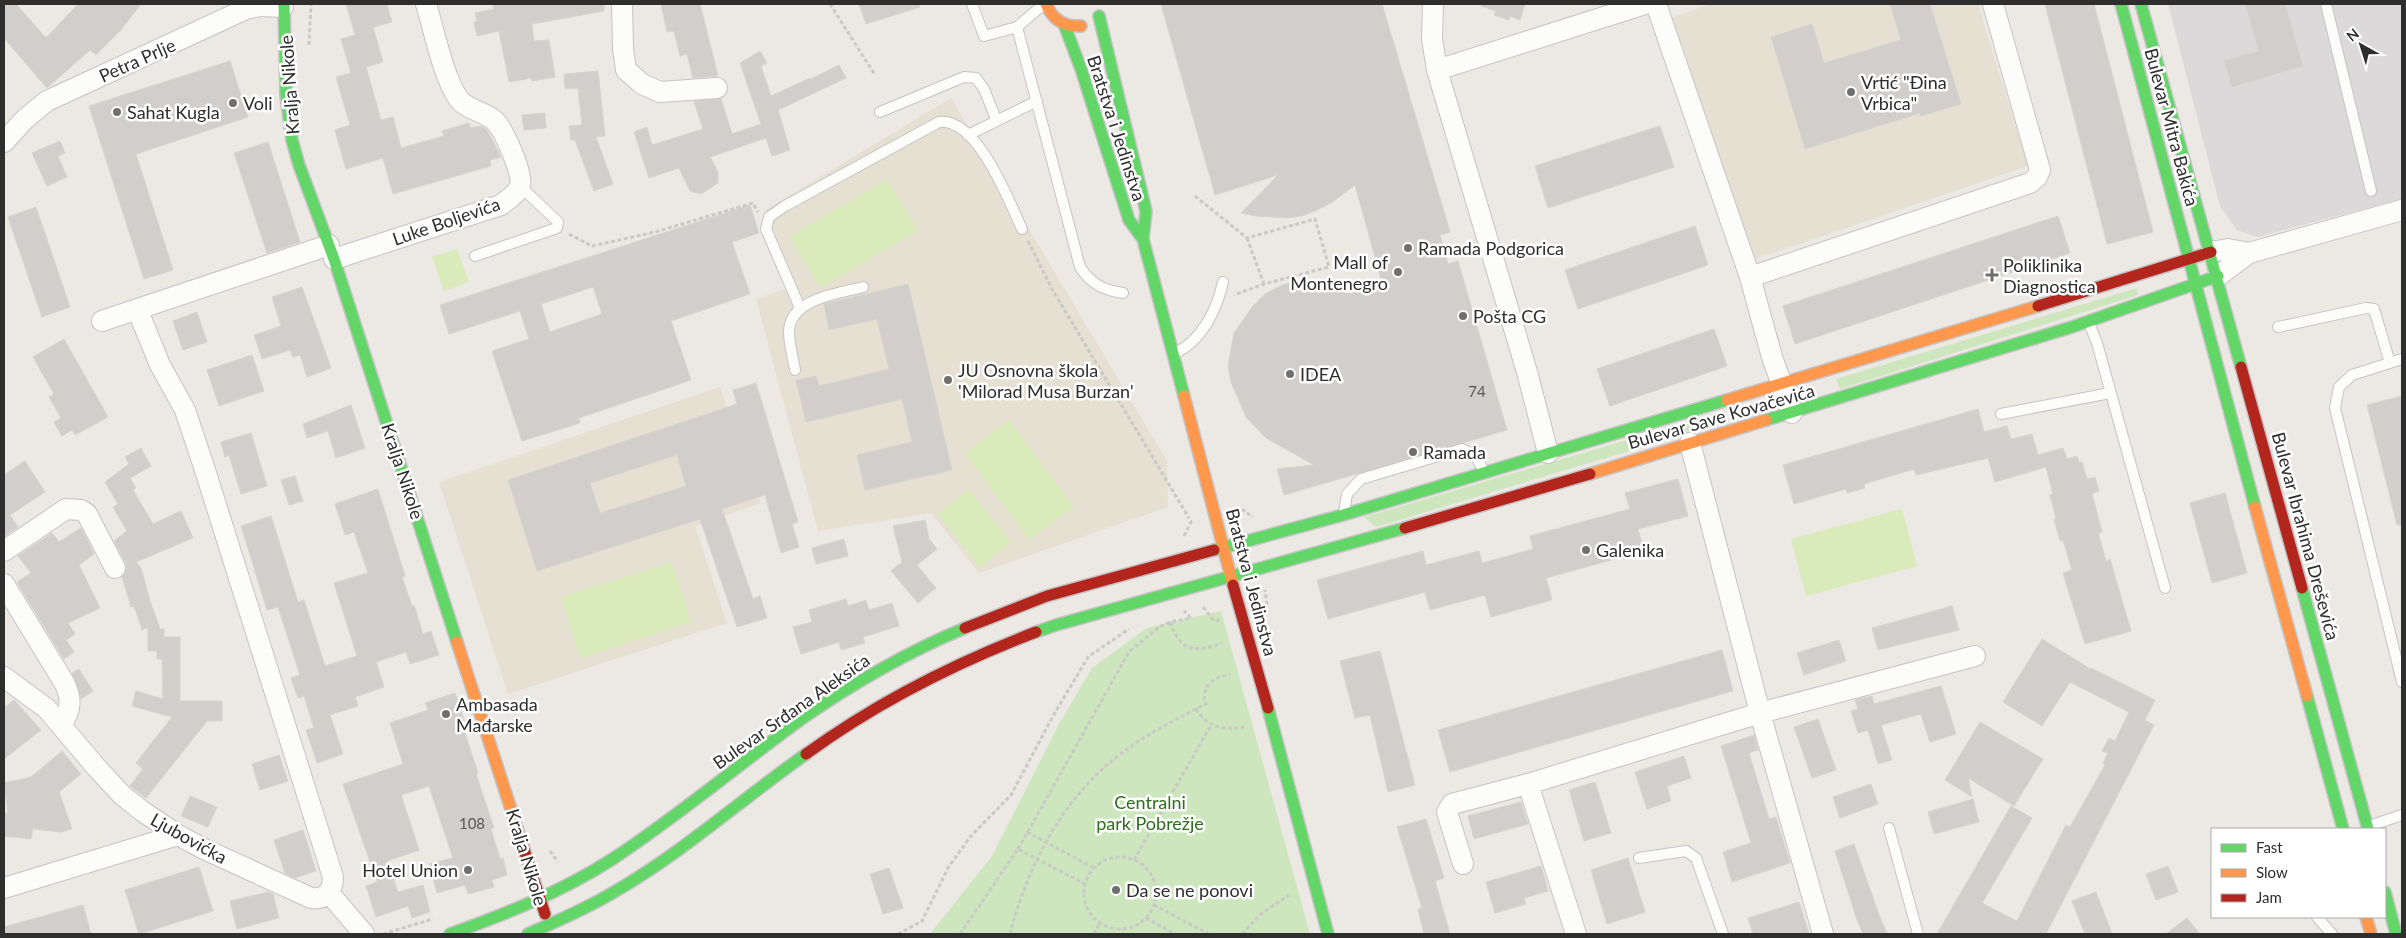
<svg xmlns="http://www.w3.org/2000/svg" width="2406" height="938" viewBox="0 0 2406 938" font-family="Lato,sans-serif">
<style>
.industrial{fill:#dcd9db}
.education{fill:#e6e0d3}
.green{fill:#cee6be}
.pitch{fill:#d9eabb}
.building{fill:#d1cecb;stroke:#d7d4d0;fill-rule:evenodd}
.lines{fill:none;stroke-linecap:round;stroke-linejoin:round}
.lane-casing{stroke:#c5c4c5;stroke-width:12}
.street-casing{stroke:#c5c4c5;stroke-width:22}
.fast-casing{stroke:#c5c4c5;stroke-width:14}
.slow-casing{stroke:#c5c4c5;stroke-width:14}
.jam-casing{stroke:#c5c4c5;stroke-width:14}
.path{stroke:#c9c9c8;stroke-width:3;stroke-dasharray:4 2.5;stroke-linecap:butt}
.lane{stroke:#fcfcfb;stroke-width:10}
.street{stroke:#fcfcfb;stroke-width:20}
.fast{stroke:#63d668;stroke-width:11}
.slow{stroke:#ff974d;stroke-width:11}
.jam{stroke:#b3261e;stroke-width:11}
.poi-dot{fill:#706f6e;stroke:#fff;stroke-width:2}
.labels{text-anchor:middle;dominant-baseline:central;stroke-width:5;stroke-linejoin:round;paint-order:stroke}
.number-label{font-size:15px;fill:#585857}
.street-label{font-size:18px;fill:#2e2e2e;stroke:#fff}
.poi-label{font-size:18px;fill:#2e2e2e;stroke:#fff;text-anchor:start}
.park-label{font-size:18px;fill:#2c6e1b;stroke:#fff}
</style>
<rect width="100%" height="100%" fill="#ece8e4"/>
<path class="industrial" d="M2168,4H2402V199L2257,237L2237,230L2220,206Z"/>
<path class="education" d="M1711,4H1978L2028,166L1755,259L1670,18Z
M951,98L1167,461L1168,507L979,573L931,513L818,531L756,299L788,288L765,210Z
M720,387L761,503L695,526L727,623L508,694L439,482Z"/>
<path class="green" d="M2137,288L2138,295L1840,389L1836,379Z
M1723,412L1726,422L1376,527L1364,517Z
M1221,611L1310,934H930L992,856L1059,724L1092,668L1147,628Z"/>
<path class="pitch" d="M887,179L918,231L820,288L790,236Z
M457,249L469,282L444,291L432,257Z
M1009,420L1074,507L1029,540L965,453Z
M969,489L1011,542L980,568L938,514Z
M1902,509L1917,566L1806,596L1791,539Z
M672,562L691,622L580,658L561,597Z"/>
<path class="building" d="M4,4H16L46,38L78,4H141L120,31L96,55L90,50L47,88L4,38Z
M346,4H387L392,22L373,27L383,62L366,67L381,120L393,117L401,148L444,136L442,131L469,123L470,128L481,126L487,130L501,157L490,160L491,166L393,194L383,158L346,169L335,130L350,125L336,77L351,73L341,39L355,35Z
M501,4H604V11L532,24L534,41L549,40L555,77L532,81L531,78L509,82L499,31L477,36L474,22L477,21L475,13L494,9L493,5Z
M661,4H700L718,76L693,78L687,54L680,56L674,31L667,32Z
M859,4H919L920,7L866,24Z
M1161,4H1382L1450,232L1440,235L1448,264L1458,261L1507,430L1284,495L1277,469L1314,465L1266,438L1246,417L1231,382L1228,366L1234,333L1253,306L1265,294L1282,285L1300,280H1313L1316,289H1337L1349,294L1383,286L1355,185L1331,203L1317,210L1302,216L1287,218L1256,216L1241,213L1278,175L1215,195Z
M1481,4H1525L1520,20L1510,16L1509,20L1494,15L1496,11L1481,6Z
M1890,4H1930L1961,104L1921,116L1920,113L1805,149L1771,37L1812,24L1824,63L1901,40Z
M2045,4H2094L2153,232L2107,244Z
M2245,4H2285L2303,66L2232,87L2224,61L2259,51Z
M760,51L767,63L761,66L771,96L810,78L811,79L839,65L846,78L778,110L790,150L772,156L766,138L710,157L718,172V183L701,194L690,191L679,168L649,178L634,132L647,127L652,145L703,129L694,101L721,99L732,134L761,124L740,63Z
M230,61L248,117L136,154L173,270L144,279L89,106Z
M598,71L605,136L596,137L613,184L594,191L575,140H571L569,126L582,125L578,88L565,89L564,74Z
M545,113L546,128L524,130L522,115Z
M1660,126L1674,167L1548,208L1535,166Z
M60,141L65,153L58,156L67,177L47,186L32,153Z
M268,142L300,242L267,253L234,153Z
M750,205L759,233L732,242L750,294L671,321L691,380L579,418L580,423L522,441L492,351L529,339L520,311L449,334L440,305ZM593,287L602,314L550,332L541,304Z
M36,207L70,307L42,317L8,217Z
M2058,216L2070,253L1795,344L1783,306Z
M1695,226L1708,265L1578,309L1565,270Z
M908,284L952,470L865,490L857,455L912,442L902,399L806,422L796,380L816,376L819,386L889,369L877,319L829,330L824,304Z
M302,287L331,368L307,377L300,355L293,357L290,350L262,359L254,335L281,326L272,297Z
M197,312L207,342L183,350L173,321Z
M1714,329L1727,366L1610,406L1597,369Z
M64,339L108,417L75,435L72,430L62,436L54,422L61,418L49,397L54,394L33,357Z
M252,355L264,391L219,406L207,370Z
M756,383L798,522L792,524L799,547L781,553L765,495L722,509L753,599L760,596L767,618L737,627L700,519L537,571L508,480L737,404L733,390ZM677,455L686,486L600,513L590,483Z
M2402,396V525H2397L2367,405Z
M351,405L365,448L336,458L328,431L307,438L303,424Z
M1978,409L1984,432L2007,426L2011,439L2032,434L2038,455L2063,448L2067,459L2077,456L2079,462H2082L2087,479L2095,477L2099,491L2092,494L2102,532L2098,533L2106,561L2110,559L2131,631L2085,644L2063,573L2072,570L2063,540L2060,541L2054,519H2056L2050,495L2053,494L2046,467L1995,482L1988,458L1916,475L1914,469L1864,484L1865,488L1847,493L1846,489L1794,504L1783,465Z
M251,433L267,486L241,494L229,455L225,457L221,442Z
M141,448L151,466L130,478L136,488L133,490L153,524L181,511L193,538L136,562L141,568L150,601L160,629H164V637H180V701H222V721H207L146,798L130,786L143,769L136,763L172,717L132,706L136,691L163,699L162,659H157V651H148V627L142,630L134,606L131,607L122,577L127,569L126,563L114,541L127,531L113,507L118,504L105,482L129,464L125,457Z
M25,461L45,492L10,515L18,527L4,537V475Z
M295,476L303,501L289,505L281,480Z
M1678,479L1688,516L1638,529L1644,551L1546,578L1552,600L1491,617L1485,595L1430,610L1425,592L1328,619L1317,580L1423,551L1426,565L1479,551L1482,563L1533,549L1530,536L1630,509L1625,493Z
M378,489L405,576L402,577L412,606L414,605L423,634L431,631L439,655L410,664L406,652L376,662L384,687L355,697L358,706L330,715L343,754L317,763L306,730L314,728L304,696L298,698L291,678L300,675L278,607L267,610L241,526L271,516L298,602L304,600L325,666L357,656L334,583L368,573L354,532L345,535L335,504Z
M2225,493L2247,573L2212,583L2190,503Z
M925,520L929,539L937,549L917,565L936,588L918,603L891,571L902,562L893,526Z
M81,528L94,554L79,565L100,608L68,623L75,634L66,640L74,652L64,659L17,582L31,573L18,556L52,533L59,542Z
M844,539L848,556L816,564L812,548Z
M846,599L848,606L866,600L869,610L892,603L899,626L863,637L865,643L841,650L839,642L801,654L793,627L812,622L809,610Z
M1952,606L1959,630L1878,650L1872,628Z
M2042,639L2092,670L2091,668L2155,700L2145,720L2154,725L2046,934H1937L2011,806L2032,818L1982,903L2017,921L2066,825L2070,827L2105,765L2103,763L2108,753L2102,751L2109,738L2115,741L2129,712L2070,682L2042,726L2003,702Z
M1839,640L1846,661L1804,675L1797,653Z
M1722,650L1733,691L1450,772L1438,730Z
M1380,651L1415,785L1388,792L1370,715L1355,718L1340,661Z
M79,669L93,691L81,699L72,673Z
M1941,686L1956,734L1930,742L1921,714L1881,725L1892,760L1878,764L1868,730L1858,733L1851,711L1858,709L1855,700L1872,696L1874,704Z
M455,693L466,726L463,727L478,773L476,774L494,828L491,829L500,859L503,858L507,875L492,880L494,887L468,894L465,885L437,893L429,864L453,858L429,786L401,795L419,850L387,861L398,892L423,885L430,912L412,918L408,906L376,917L366,886L377,882L343,784L403,764L390,723L428,710L425,703Z
M14,700L41,730L4,759V708Z
M1818,719L1836,770L1812,778L1794,727Z
M1980,722L2043,759L2014,806L1968,778L1972,797L1945,780Z
M1754,735L1758,750L1749,753L1769,819L1776,817L1790,863L1732,882L1723,852L1751,843L1721,746Z
M62,751L81,774L59,792L72,829L61,832L33,829L31,839L4,836V813H8L4,783L31,777Z
M279,755L288,781L260,790L252,764Z
M1684,756L1691,778L1667,786L1671,801L1647,809L1635,772Z
M1595,782L1611,833L1584,841L1569,790Z
M1871,784L1878,804L1840,818L1833,797Z
M190,796L217,807L208,827L181,816Z
M1973,799L1979,822L1934,834L1928,812Z
M1521,802L1528,824L1474,839L1468,816Z
M1426,819L1444,878L1435,881L1450,934H1424L1418,909L1422,908L1397,827Z
M303,830L316,871L295,878L285,873L274,840Z
M1854,844L1878,912L1887,934H1863L1857,920L1835,851Z
M1628,858L1645,912L1607,924L1591,870Z
M1541,866L1548,891L1524,898L1526,904L1495,913L1486,882Z
M2168,866L2178,892L2156,900L2146,874Z
M199,867L213,911L139,934L125,890Z
M889,868L903,908L883,914L870,874Z
M268,892L273,894L279,918L237,929L230,901Z
M2096,892L2112,934H2085L2072,901Z
M1799,902L1809,934H1753L1748,918Z
M83,905L91,934H4V927Z
M2187,918L2200,934H2166Z"/>
<g class="lines">
<defs>
<path id="lane" d="M972,4L984,36L1017,27
M1044,4L1017,27L1080,267C1091,284 1103,290 1123,293
M2326,4L2371,191
M880,112L964,77L976,78L984,89L996,119
M968,135L1037,101
M475,256L557,228L558,222L520,186
M800,308L766,229L769,217L785,206L939,122C977,117 1009,201 1022,229
M2089,323L2097,343L2165,588
M2278,327L2366,308L2374,309L2390,363
M1175,353C1202,341 1217,309 1223,282
M2402,359L2352,375L2339,387L2335,408L2402,682
M795,370C793,358 789,344 789,332C790,298 838,294 863,287
M2001,414L2110,393
M1344,513L1347,494L1361,479L1462,449L1474,454L1484,471
M2369,826L2402,815
M1889,828L1918,934
M1639,858L1686,851L1696,858L1723,934
M2317,917L2332,934"/>
<path id="street" d="M622,4L623,48L626,70L642,84L660,92L717,88
M1433,4L1432,39L1437,70L1527,372L1548,453
M1656,4L1750,277L1772,357L1792,413
M1437,70L1645,4
M4,142L25,119L47,101L246,9L260,6L283,7
M2211,252L2228,249L2249,253
M334,259L501,205C507,200 517,194 520,186C524,175 504,131 496,122C486,111 467,111 458,98C443,76 434,30 426,4
M2218,276L2249,253L2402,210
M1750,277L2030,183L2037,177L2040,170L1993,4
M102,321L329,245
M1690,443L1760,713L1823,934
M4,551L66,509L81,510L87,514L115,568
M4,584L65,684C72,700 71,709 62,724
M4,677L47,709L96,767L122,795L142,811L178,835L204,849L311,898C326,900 333,891 333,877L205,470L185,410L160,365L138,311
M1528,784L1576,934
M1463,864L1447,812L1452,804L1528,784L1760,713L1975,656
M4,888L178,835
M329,893L364,934"/>
<path id="fast" d="M284,4L286,95L292,140L299,165L334,259L457,642
M2121,4L2255,507
M2141,4L2241,367
M1099,16L1146,211L1143,239L1184,396
M1064,24L1081,69L1129,220L1143,239
M1766,420L2072,327L2218,276
M1214,550L1343,515L1727,400
M2302,588L2368,829
M1036,632L1056,625L1405,528
M2307,696L2343,829
M1268,708L1328,934
M2385,892L2396,934
M450,934C506,914 561,892 611,860C677,817 737,766 800,720C852,684 907,652 965,628
M528,934C557,921 586,909 614,892C682,853 742,799 806,754"/>
<path id="slow" d="M1046,4C1053,20 1064,27 1081,26
M1184,396L1233,585
M1727,400L2038,306
M1590,474L1766,420
M2255,507L2307,696
M457,642L518,831
M2366,917L2371,934"/>
<path id="jam" d="M2038,306L2211,252
M2241,367L2302,588
M1405,528L1590,474
M1233,585L1268,708
M965,628L1047,596L1214,550
M806,754C876,703 955,663 1036,632
M518,831L545,914"/>
</defs>
<use href="#lane" class="lane-casing"/>
<use href="#street" class="street-casing"/>
<use href="#fast" class="fast-casing"/>
<use href="#slow" class="slow-casing"/>
<use href="#jam" class="jam-casing"/>
<path class="path" d="M830,4L875,75
M309,45L311,4
M1195,196L1247,238L1315,219L1329,267L1264,284L1234,295
M569,234L592,246L655,232L753,203L758,212
M1247,238L1264,284
M1028,241L1052,289L1189,518
M1235,511L1243,510L1253,517
M1184,536L1191,522L1194,521
M1203,607L1214,621L1222,619
M1261,607L1267,605L1265,590
M1170,622C1181,652 1194,653 1222,643
M1196,709C1208,728 1223,730 1244,727
M1027,832L1094,868
M1018,849L1129,652L1159,627L1170,622L1191,618L1184,611
M550,851L558,862
M1084 893a36 36 0 1 1 72 0a36 36 0 1 1-72 0Z
M1134,860L1211,725
M1154,905L1209,934
M1146,918L1175,934
M383,934L433,919
M898,934L922,921L948,868L970,837L1011,795L1053,716L1088,657L1129,629
M960,934L1018,849L1085,884
M1010,934C1028,864 1065,793 1126,750C1150,732 1179,718 1206,704C1200,687 1214,677 1230,674
M1094,934L1100,923
M1242,934L1261,914L1289,895"/>
<use href="#lane" class="lane"/>
<use href="#street" class="street"/>
<use href="#fast" class="fast"/>
<use href="#slow" class="slow"/>
<use href="#jam" class="jam"/>
</g>
<g class="poi-dot">
<circle cx="1851" cy="92" r="5"/>
<circle cx="233" cy="103" r="5"/>
<circle cx="117" cy="112" r="5"/>
<circle cx="1408" cy="248" r="5"/>
<circle cx="1398" cy="272" r="5"/>
<path d="M1989.5 267.5h5v5h5v5h-5v5h-5v-5h-5v-5h5z"/>
<circle cx="1463" cy="316" r="5"/>
<circle cx="1290" cy="374" r="5"/>
<circle cx="948" cy="380" r="5"/>
<circle cx="1413" cy="452" r="5"/>
<circle cx="1586" cy="550" r="5"/>
<circle cx="446" cy="714" r="5"/>
<circle cx="468" cy="870" r="5"/>
<circle cx="1116" cy="890" r="5"/>
</g>
<g class="labels">
<g class="number-label">
<text x="1477" y="391">74</text>
<text x="472" y="823">108</text>
</g>
<g class="street-label">
<text transform="translate(137 60) rotate(-24)">Petra Prlje</text>
<text transform="translate(289 85) rotate(-94)">Kralja Nikole</text>
<text transform="translate(2172 127) rotate(75)">Bulevar Mitra Bakića</text>
<text transform="translate(1117 128) rotate(72)">Bratstva i Jedinstva</text>
<text transform="translate(446 221) rotate(-19)">Luke Boljevića</text>
<text transform="translate(1721 416) rotate(-16)">Bulevar Save Kovačevića</text>
<text transform="translate(403 471) rotate(72)">Kralja Nikole</text>
<text transform="translate(2306 536) rotate(75)">Bulevar Ibrahima Dreševića</text>
<text transform="translate(1252 582) rotate(75)">Bratstva i Jedinstva</text>
<text transform="translate(791 711) rotate(-35)">Bulevar Srđana Aleksića</text>
<text transform="translate(189 838) rotate(29)">Ljubovićka</text>
<text transform="translate(527 857) rotate(73)">Kralja Nikole</text>
</g>
<g class="poi-label">
<text x="1861" y="82">Vrtić "Đina<tspan x="1861" dy="21">Vrbica"</tspan></text>
<text x="243" y="103">Voli</text>
<text x="127" y="112">Sahat Kugla</text>
<text x="1418" y="248">Ramada Podgorica</text>
<text x="1388" y="262" text-anchor="end">Mall of<tspan x="1388" dy="21">Montenegro</tspan></text>
<text x="2003" y="265">Poliklinika<tspan x="2003" dy="21">Diagnostica</tspan></text>
<text x="1473" y="316">Pošta CG</text>
<text x="958" y="370">JU Osnovna škola<tspan x="958" dy="21">'Milorad Musa Burzan'</tspan></text>
<text x="1300" y="374">IDEA</text>
<text x="1423" y="452">Ramada</text>
<text x="1596" y="550">Galenika</text>
<text x="456" y="704">Ambasada<tspan x="456" dy="21">Mađarske</tspan></text>
<text x="458" y="870" text-anchor="end">Hotel Union</text>
<text x="1126" y="890">Da se ne ponovi</text>
</g>
<g class="park-label">
<text x="1150" y="802">Centralni<tspan x="1150" dy="21">park Pobrežje</tspan></text>
</g>
</g>
<rect width="2406" height="938" fill="none" stroke="#2e2e2e" stroke-width="10"/>
<rect x="2211" y="828" width="175" height="90" fill="#ffffff" stroke="#ababab"/>
<rect x="2221" y="844" width="25" height="8" fill="#63d668" stroke="#ababab"/>
<text x="2256" y="853" font-size="15" fill="#2e2e2e">Fast</text>
<rect x="2221" y="869" width="25" height="8" fill="#ff974d" stroke="#ababab"/>
<text x="2256" y="878" font-size="15" fill="#2e2e2e">Slow</text>
<rect x="2221" y="894" width="25" height="8" fill="#b3261e" stroke="#ababab"/>
<text x="2256" y="903" font-size="15" fill="#2e2e2e">Jam</text>
<g transform="translate(2361 45) rotate(321)" stroke="#ffffff" stroke-width="4" paint-order="stroke">
<path d="M0-4L9 19L0 12L-9 19Z" fill="#2e2e2e"/>
<text y="-8" font-size="14" font-weight="bold" text-anchor="middle" fill="#2e2e2e">N</text>
</g>
</svg>
